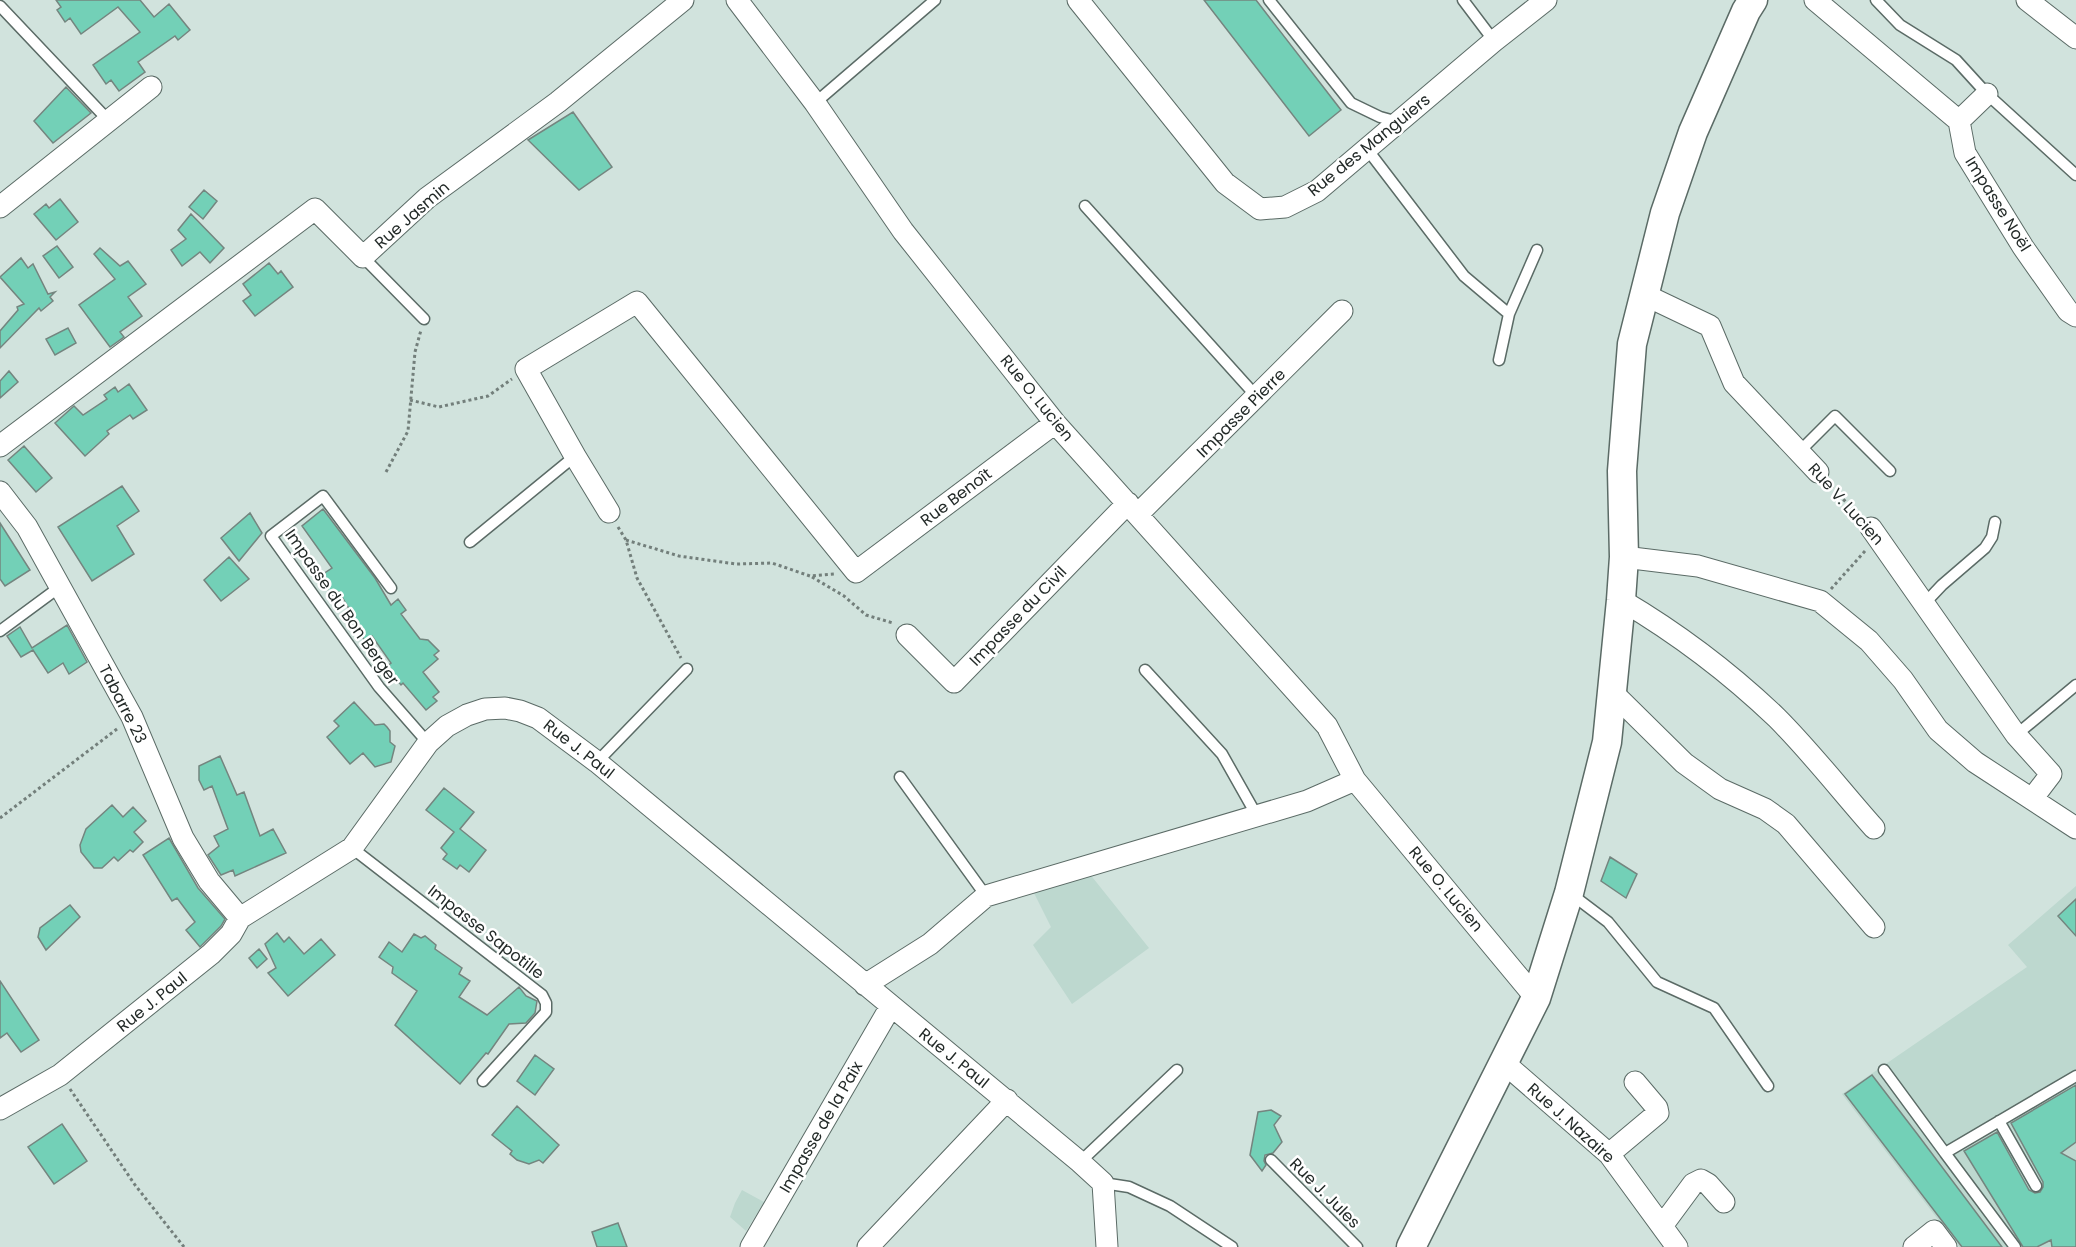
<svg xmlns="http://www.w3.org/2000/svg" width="2076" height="1247" viewBox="0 0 2076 1247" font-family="Poppins,sans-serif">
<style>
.built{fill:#bdd8cf}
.building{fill:#73d0b7;stroke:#74857f;stroke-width:1.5}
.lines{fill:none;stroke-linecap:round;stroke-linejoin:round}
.service-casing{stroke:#5b6b66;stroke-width:13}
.minor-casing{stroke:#5b6b66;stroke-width:23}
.secondary-casing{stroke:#5b6b66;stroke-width:31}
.path{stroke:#737f7b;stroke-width:3;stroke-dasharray:3 3;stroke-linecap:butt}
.service{stroke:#fff;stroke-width:10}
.minor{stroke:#fff;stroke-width:21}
.secondary{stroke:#fff;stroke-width:28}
.labels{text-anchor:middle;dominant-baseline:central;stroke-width:5;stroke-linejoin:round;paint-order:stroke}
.street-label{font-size:16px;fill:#232a28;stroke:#fff}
</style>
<rect width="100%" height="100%" fill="#d1e3dd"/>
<path class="built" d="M1081,863L1149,948L1072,1004L1033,945L1051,927L1029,883Z
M2076,886V1247H1959L1842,1094L2027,967L2008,945Z
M742,1190L764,1202L746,1231L730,1217L735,1203Z"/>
<path class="building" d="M56,0H140L154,17L169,4L190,30L178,40L175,36L138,62L145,72L119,91L111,80L106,84L93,65L140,32L118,7L81,34L70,18L65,22L57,10L61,7Z
M1204,0H1256L1341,110L1309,136Z
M66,87L91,113L53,143L34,121Z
M573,112L612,167L579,190L528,140Z
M204,190L217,201L203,219L189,207Z
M60,199L78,222L56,240L34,214L46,204L49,208Z
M191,214L224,248L210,263L200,252L182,266L171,250L186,239L178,230Z
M57,246L73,267L59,278L43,256Z
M100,248L120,266L128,261L146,284L128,297L142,316L120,332L124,337L110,347L79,305L115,279L94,254Z
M21,258L28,268L33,264L48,294L55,292L50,297L53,301L41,311L39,308L0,348V331L18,310L17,307L24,304L0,277Z
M269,263L278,274L281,271L293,287L255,316L243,301L251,295L243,284Z
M68,328L76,343L55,355L46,339Z
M9,371L18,382L0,398V381Z
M129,384L147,410L133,419L130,415L107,431L109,434L85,456L55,423L74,406L83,415L107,399L104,395L115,387L118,392Z
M24,446L52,478L36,492L8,460Z
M122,486L139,511L117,526L134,554L92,581L58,527Z
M323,509L375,578L391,605L398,599L406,610L401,614L420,639L428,640L439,651L434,655L438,659L423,672L439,692L433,697L437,701L426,710L403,683L401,685L386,667L391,663L372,636L365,641L351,619L354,617L339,592L332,596L320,576L332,568L302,526Z
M250,513L262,533L239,561L221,538Z
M0,523L30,570L5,586L0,579Z
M229,557L249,579L221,601L204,580Z
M67,625L87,662L69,674L63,663L48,673L33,650L21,657L7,636L20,627L32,648Z
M354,702L375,725L384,724L387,727L390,731V742L395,746L391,762L375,767L363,753L350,764L327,737L339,726L334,721Z
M220,756L237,795L244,792L260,836L273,829L286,853L235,876L233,870L221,875L208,855L219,846L214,836L228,829L212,786L204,790L199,780V766Z
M444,788L474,812L460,829L486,850L469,872L460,865L457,869L443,859L447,854L441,848L454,832L426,810Z
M112,805L123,817L133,807L146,821L134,832L143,842L133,852L130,850L118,861L114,857L102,868H94L81,852L80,845L86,829Z
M169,838L198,888L225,919L221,926L200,947L186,930L195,922L177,898L172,901L143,855Z
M1610,857L1637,874L1626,898L1601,881Z
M2076,899V936L2058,916Z
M70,905L80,917L46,950L38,937L40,928Z
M277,933L284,942L289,937L304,954L321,939L335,955L288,996L268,973L276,968L265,944Z
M414,934L421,938L425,936L436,945L435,949L462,968L459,974L470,981L459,997L487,1015L519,987L526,996L537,1001L535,1013L526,1023L509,1024L488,1054L486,1053L460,1084L395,1025L417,991L392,973L393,967L379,957L389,942L402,952Z
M259,949L267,959L257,968L249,958Z
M0,981L39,1040L21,1052L7,1033L0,1038Z
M535,1055L554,1069L535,1095L517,1081Z
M1872,1075L1918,1135L2002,1247H1962L1845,1094Z
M2076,1085V1142L2061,1153L2076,1161V1247H2052L2051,1240L2037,1247H2023L1964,1151L1997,1132L2029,1190L2035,1193L2040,1192L2043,1187V1182L2011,1123Z
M517,1106L559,1145L543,1163L539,1160L529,1164L517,1160L510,1154L512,1151L492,1135Z
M1271,1110L1281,1116L1274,1125L1282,1142L1273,1153L1265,1155L1264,1161L1266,1165L1262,1171L1250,1155L1258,1112Z
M62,1124L87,1161L54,1184L28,1147Z
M618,1223L627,1247H597L592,1232Z"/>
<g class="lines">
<defs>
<path id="service" d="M1269,0L1351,103L1380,117L1398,122
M1463,0L1494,41
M1876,0L1900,25L1956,60L1987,94L2076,175
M0,6L108,120
M815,103L935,0
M1367,149L1464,276L1509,314
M1085,206L1257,397
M363,257L424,319
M1499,360L1509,314L1537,250
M1799,452L1835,416L1890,471
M470,542L575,456
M391,588L323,496L271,536L379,687L428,743
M1924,604L1942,585L1985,548L1992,537L1995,522
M0,631L61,586
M1145,670L1222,754L1257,816
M2016,735L2076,685
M597,762L687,669
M900,777L986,896
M352,848L542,995L546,1003V1012L483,1081
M1571,894L1608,922L1657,982L1714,1008L1768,1086
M1884,1070L1945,1153L2076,1076
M1999,1121L2036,1186
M1945,1153L2015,1247
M1271,1160L1357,1247
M1080,1162L1177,1070
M1103,1183L1129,1187L1170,1206L1232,1247"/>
<path id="minor" d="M737,0L815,103L903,231L1055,423L1327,726L1355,780L1536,998
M1078,0L1225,183L1260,209L1285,207L1317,191L1494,41L1546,0
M1815,0L1959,121L1965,153L2023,247L2068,311L2076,316
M2027,0L2076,38
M1959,121L1987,94
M0,207L151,87
M1645,295L1710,326L1734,383L1818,472
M0,446L315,209L363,257L427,198L558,102L683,0
M0,492L27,527L132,717L183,838L209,881L240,918
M609,512L575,456L526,369L637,302L856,572L1055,423
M1138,514L1342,311
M1871,528L2016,735L2051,774L2032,799
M1624,557L1698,566L1820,601L1869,641L1903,680L1938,730L1975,762L2076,828
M1621,600C1677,633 1730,673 1777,718C1811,752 1842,792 1874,828
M907,635L954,682L1128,503
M1612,692L1684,763L1720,789L1765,809L1786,824L1874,927
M865,985L930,944L986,896L1307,801L1355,780
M1503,1062L1609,1154L1677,1247
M0,1109L60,1075L211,954L231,934L240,918L352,848L428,743L447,726L467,715L485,709L505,708L520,711L538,718L597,762L1080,1162L1103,1183L1107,1247
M1609,1154L1658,1113L1657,1108L1635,1082
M1662,1226L1693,1184L1701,1180L1708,1184L1724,1202
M751,1247L891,1006
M868,1247L1007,1100
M1914,1247L1934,1231L1946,1247"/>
<path id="secondary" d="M1411,1247L1536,998L1569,893L1607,742L1621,600L1624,557L1622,471L1632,344L1665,213L1693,132L1746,11L1753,0"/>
</defs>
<use href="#service" class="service-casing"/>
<use href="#minor" class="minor-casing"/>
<use href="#secondary" class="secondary-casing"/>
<path class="path" d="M410,400L439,407L488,396L512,379
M386,472L408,431L415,352L421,330
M1831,486L1859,516
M618,527L626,540L637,578L681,658
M626,540L679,556L736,564L772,563L810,576L835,574
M812,577L844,596L866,615L893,623
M1831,589L1865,551
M0,818L117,729
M70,1089L135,1185L184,1247"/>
<use href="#service" class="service"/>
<use href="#minor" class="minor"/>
<use href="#secondary" class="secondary"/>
</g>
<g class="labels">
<g class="street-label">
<text transform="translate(1369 145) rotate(-39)">Rue des Manguiers</text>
<text transform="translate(1998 204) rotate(58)">Impasse Noël</text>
<text transform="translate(412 215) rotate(-41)">Rue Jasmin</text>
<text transform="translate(1037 398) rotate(51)">Rue O. Lucien</text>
<text transform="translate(1241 413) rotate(-45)">Impasse Pierre</text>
<text transform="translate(956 497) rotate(-37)">Rue Benoît</text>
<text transform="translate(1846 504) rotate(48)">Rue V. Lucien</text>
<text transform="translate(342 607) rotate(55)">Impasse du Bon Berger</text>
<text transform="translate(1018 616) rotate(-46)">Impasse du Civil</text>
<text transform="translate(123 704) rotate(63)">Tabarre 23</text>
<text transform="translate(579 749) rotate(38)">Rue J. Paul</text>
<text transform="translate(1446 889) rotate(50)">Rue O. Lucien</text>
<text transform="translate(486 932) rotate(38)">Impasse Sapotille</text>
<text transform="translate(152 1002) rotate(-39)">Rue J. Paul</text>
<text transform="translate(954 1058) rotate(39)">Rue J. Paul</text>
<text transform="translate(1571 1123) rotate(42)">Rue J. Nazaire</text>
<text transform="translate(821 1127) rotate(-60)">Impasse de la Paix</text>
<text transform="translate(1325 1193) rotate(45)">Rue J. Jules</text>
</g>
</g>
</svg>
